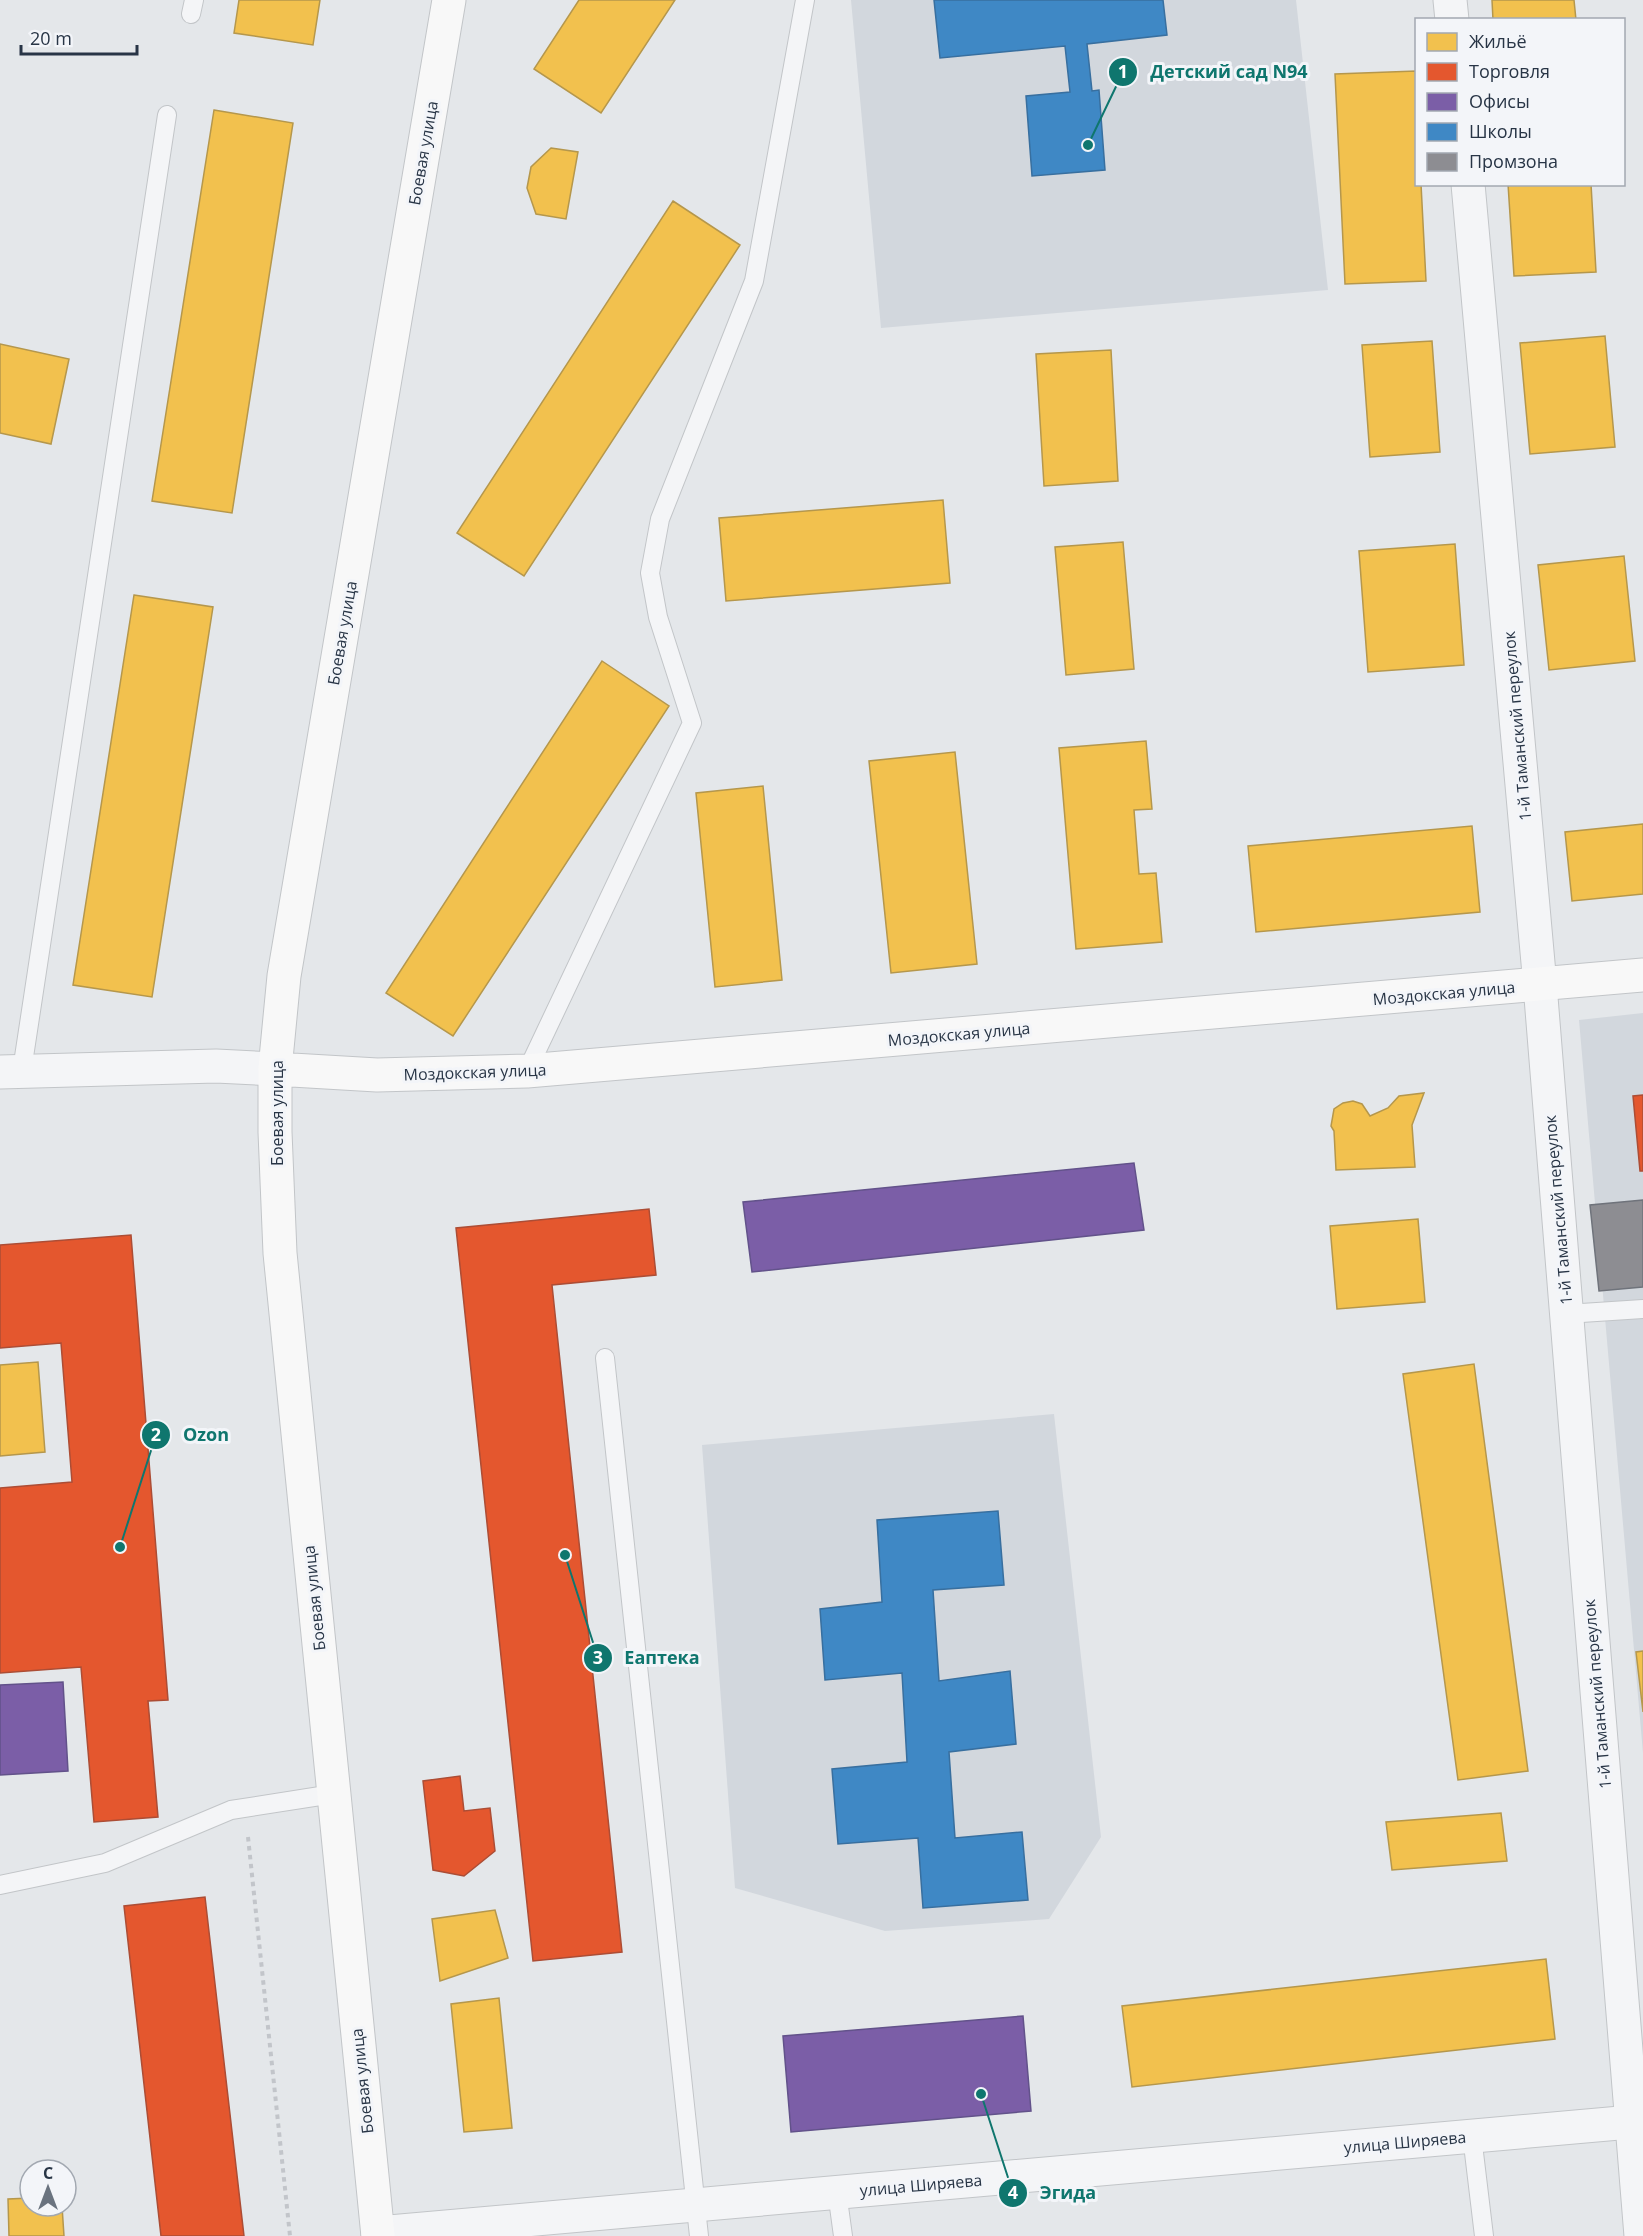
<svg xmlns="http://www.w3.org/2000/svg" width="1643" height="2236" viewBox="0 0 1643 2236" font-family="'Open Sans',sans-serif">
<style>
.built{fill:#d2d7dd}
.homes{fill:#f2c14e;stroke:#b5974c;stroke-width:1.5}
.shops{fill:#e4572e;stroke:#ac4d35;stroke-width:1.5}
.offices{fill:#7b5ea7;stroke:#62528a;stroke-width:1.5}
.schools{fill:#3f88c5;stroke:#386f9f;stroke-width:1.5}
.industry{fill:#8d8d92;stroke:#6f737b;stroke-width:1.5}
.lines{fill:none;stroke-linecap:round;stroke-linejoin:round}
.service-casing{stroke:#c2c5c8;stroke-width:20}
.minor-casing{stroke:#c2c5c8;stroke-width:35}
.tertiary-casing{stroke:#c2c5c8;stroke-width:35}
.secondary-casing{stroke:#c2c5c8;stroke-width:35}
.path{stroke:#c2c5ca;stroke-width:4;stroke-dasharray:4.5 4.5;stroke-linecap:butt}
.service{stroke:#f4f5f7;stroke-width:18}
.minor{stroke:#f4f5f7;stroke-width:33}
.tertiary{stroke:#f4f5f7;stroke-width:33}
.secondary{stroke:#f8f8f8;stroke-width:33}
.labels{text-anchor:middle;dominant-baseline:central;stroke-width:6;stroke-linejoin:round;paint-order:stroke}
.street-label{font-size:16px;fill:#283546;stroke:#f3f5f9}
.leader{fill:none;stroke:#0f766e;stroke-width:2}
.callout-dot{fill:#0f766e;stroke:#f3f5f9;stroke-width:2}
.mark-label{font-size:18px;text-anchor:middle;font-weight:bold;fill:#fff}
.callout-label{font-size:18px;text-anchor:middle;font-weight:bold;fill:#0f766e;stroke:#f3f5f9;stroke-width:6;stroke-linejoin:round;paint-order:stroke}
</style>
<rect width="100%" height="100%" fill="#e4e7ea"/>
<path class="built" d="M851,0H1296L1328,290L881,328Z
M1643,1013V1753L1579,1020Z
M1054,1414L1101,1837L1049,1919L885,1931L735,1888L702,1445Z"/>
<path class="homes" d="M239,0H320L313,45L234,33Z
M579,0H675L601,113L534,69Z
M1492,0H1574L1576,20H1493Z
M1416,71V184H1421L1426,281L1345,284L1335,74Z
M214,110L293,123L232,513L152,501Z
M551,148L578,152L566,219L536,214L527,188L531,167Z
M1508,184H1591L1596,272L1514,276Z
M673,201L740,245L524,576L457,533Z
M1605,336L1615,447L1530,454L1520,343Z
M1432,341L1440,452L1370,457L1362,345Z
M0,344L69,359L51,444L0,433Z
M1111,350L1118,481L1044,486L1036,354Z
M943,500L950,583L726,601L719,518Z
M1123,542L1134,669L1066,675L1055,547Z
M1455,544L1464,665L1368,672L1359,551Z
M1624,556L1635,661L1549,670L1538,565Z
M134,595L213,607L152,997L73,985Z
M602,661L669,706L453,1036L386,993Z
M1146,741L1152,809L1134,810L1139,874L1156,873L1162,942L1076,949L1059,748Z
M955,752L977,964L891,973L869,761Z
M763,786L782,980L715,987L696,793Z
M1643,824V894L1572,901L1565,832Z
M1472,826L1480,912L1256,932L1248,846Z
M1424,1093L1412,1125L1415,1167L1336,1170L1334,1131L1331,1126L1334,1109L1343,1103L1353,1101L1362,1104L1370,1116L1388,1108L1399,1096Z
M1418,1219L1425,1302L1337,1309L1330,1226Z
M38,1362L45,1452L0,1456V1365Z
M1474,1364L1528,1771L1458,1780L1403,1374Z
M1643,1651V1712L1636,1652Z
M1501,1813L1507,1861L1392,1870L1386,1822Z
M495,1910L508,1958L440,1981L432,1919Z
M1546,1959L1555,2039L1132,2087L1122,2006Z
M499,1998L512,2128L464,2132L451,2004Z
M30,2198V2206H62L64,2236H9L8,2199Z"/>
<path class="shops" d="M1643,1095V1171H1640L1633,1096Z
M649,1209L656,1275L552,1285L622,1952L533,1961L456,1228Z
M131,1235L168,1700L148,1701L158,1817L94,1822L81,1667L0,1673V1488L72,1482L61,1343L0,1348V1245Z
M460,1776L464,1811L490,1808L495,1851L464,1876L433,1870L423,1781Z
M205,1897L244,2236H161L124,1906Z"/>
<path class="offices" d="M1134,1163L1144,1230L752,1272L743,1202Z
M63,1682L68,1771L0,1775V1685Z
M1023,2016L1031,2111L791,2132L783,2036Z"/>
<path class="schools" d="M934,0H1163L1167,35L1087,44L1092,91L1099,90L1105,170L1032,176L1026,96L1070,92L1065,46L940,58Z
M998,1511L1004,1585L933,1590L939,1681L1010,1671L1016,1744L949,1752L955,1838L1022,1832L1028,1900L923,1908L918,1838L838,1844L832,1769L907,1762L902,1673L825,1680L820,1609L882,1602L877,1520Z"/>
<path class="industry" d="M1643,1200V1287L1599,1291L1590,1205Z"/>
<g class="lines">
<defs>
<path id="service" d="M191,14L194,0
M22,1070L167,115
M527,1071L692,723L658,617L650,573L660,519L754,281L805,0
M1566,1314L1643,1309
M605,1358L699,2236
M0,1885L105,1863L231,1810L333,1794
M1472,2136L1484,2236
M837,2192L843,2236"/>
<path id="minor" d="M1450,0L1452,20
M1468,184L1540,985L1641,2236
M0,1072L216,1066L275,1069"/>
<path id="tertiary" d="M378,2233L1643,2121"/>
<path id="secondary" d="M275,1069L377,1075L527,1071L1643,975
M378,2236L280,1253L275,1132V1069L284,976L449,0"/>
</defs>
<use href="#service" class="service-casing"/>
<use href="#minor" class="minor-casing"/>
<use href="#tertiary" class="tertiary-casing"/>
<use href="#secondary" class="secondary-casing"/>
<path class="path" d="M248,1837L290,2236"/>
<use href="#service" class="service"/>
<use href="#minor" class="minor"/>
<use href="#tertiary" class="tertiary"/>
<use href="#secondary" class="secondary"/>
</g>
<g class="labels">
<g class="street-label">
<text transform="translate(423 153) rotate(-80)">Боевая улица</text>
<text transform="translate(342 633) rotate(-80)">Боевая улица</text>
<text transform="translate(1517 726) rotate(-95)">1-й Таманский переулок</text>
<text transform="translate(1444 993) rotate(-5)">Моздокская улица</text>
<text transform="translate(959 1034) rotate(-5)">Моздокская улица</text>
<text transform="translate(475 1072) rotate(-2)">Моздокская улица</text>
<text transform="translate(277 1113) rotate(-90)">Боевая улица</text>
<text transform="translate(1558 1210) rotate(-95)">1-й Таманский переулок</text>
<text transform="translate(314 1598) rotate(-96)">Боевая улица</text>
<text transform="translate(1597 1694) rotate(-95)">1-й Таманский переулок</text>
<text transform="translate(362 2081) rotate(-96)">Боевая улица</text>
<text transform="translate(1405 2142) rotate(-5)">улица Ширяева</text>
<text transform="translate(921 2185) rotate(-5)">улица Ширяева</text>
</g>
</g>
<path class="leader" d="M1088 145L1123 72M120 1547L156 1435M565 1555L598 1658M981 2094L1013 2193"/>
<g class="callout-dot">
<circle cx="1088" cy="145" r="6"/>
<circle cx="120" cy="1547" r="6"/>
<circle cx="565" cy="1555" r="6"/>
<circle cx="981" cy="2094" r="6"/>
<circle cx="1123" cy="72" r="15"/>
<circle cx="156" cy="1435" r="15"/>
<circle cx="598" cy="1658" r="15"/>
<circle cx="1013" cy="2193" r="15"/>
</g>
<g class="mark-label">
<text x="1123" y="78">1</text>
<text x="156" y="1441">2</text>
<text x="598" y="1664">3</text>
<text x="1013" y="2199">4</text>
</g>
<g class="callout-label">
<text x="1229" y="78">Детский сад N94</text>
<text x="206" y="1441">Ozon</text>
<text x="662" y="1664">Еаптека</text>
<text x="1068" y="2199">Эгида</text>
</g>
<rect x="1415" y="18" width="210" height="168" fill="#f3f5f9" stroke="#a2a8b1" stroke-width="1.5"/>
<rect x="1427" y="33" width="30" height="18" fill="#f2c14e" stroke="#a2a8b1" stroke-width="1.5"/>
<text x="1469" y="48" font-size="18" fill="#283546">Жильё</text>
<rect x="1427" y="63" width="30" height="18" fill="#e4572e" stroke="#a2a8b1" stroke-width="1.5"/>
<text x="1469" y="78" font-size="18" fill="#283546">Торговля</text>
<rect x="1427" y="93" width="30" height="18" fill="#7b5ea7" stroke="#a2a8b1" stroke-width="1.5"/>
<text x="1469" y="108" font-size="18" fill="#283546">Офисы</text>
<rect x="1427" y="123" width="30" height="18" fill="#3f88c5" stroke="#a2a8b1" stroke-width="1.5"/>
<text x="1469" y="138" font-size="18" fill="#283546">Школы</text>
<rect x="1427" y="153" width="30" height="18" fill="#8d8d92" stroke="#a2a8b1" stroke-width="1.5"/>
<text x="1469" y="168" font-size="18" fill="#283546">Промзона</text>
<g transform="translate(48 2188)"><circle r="28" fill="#f3f5f9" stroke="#a2a8b1" stroke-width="1.5"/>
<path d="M0-4.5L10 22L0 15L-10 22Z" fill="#6a737f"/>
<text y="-9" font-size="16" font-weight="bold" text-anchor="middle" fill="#283546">С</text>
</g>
<path d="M21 45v9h116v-9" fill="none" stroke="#283546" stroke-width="3"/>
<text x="30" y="45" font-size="18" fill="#283546" stroke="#f3f5f9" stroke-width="4.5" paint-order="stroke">20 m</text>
</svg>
